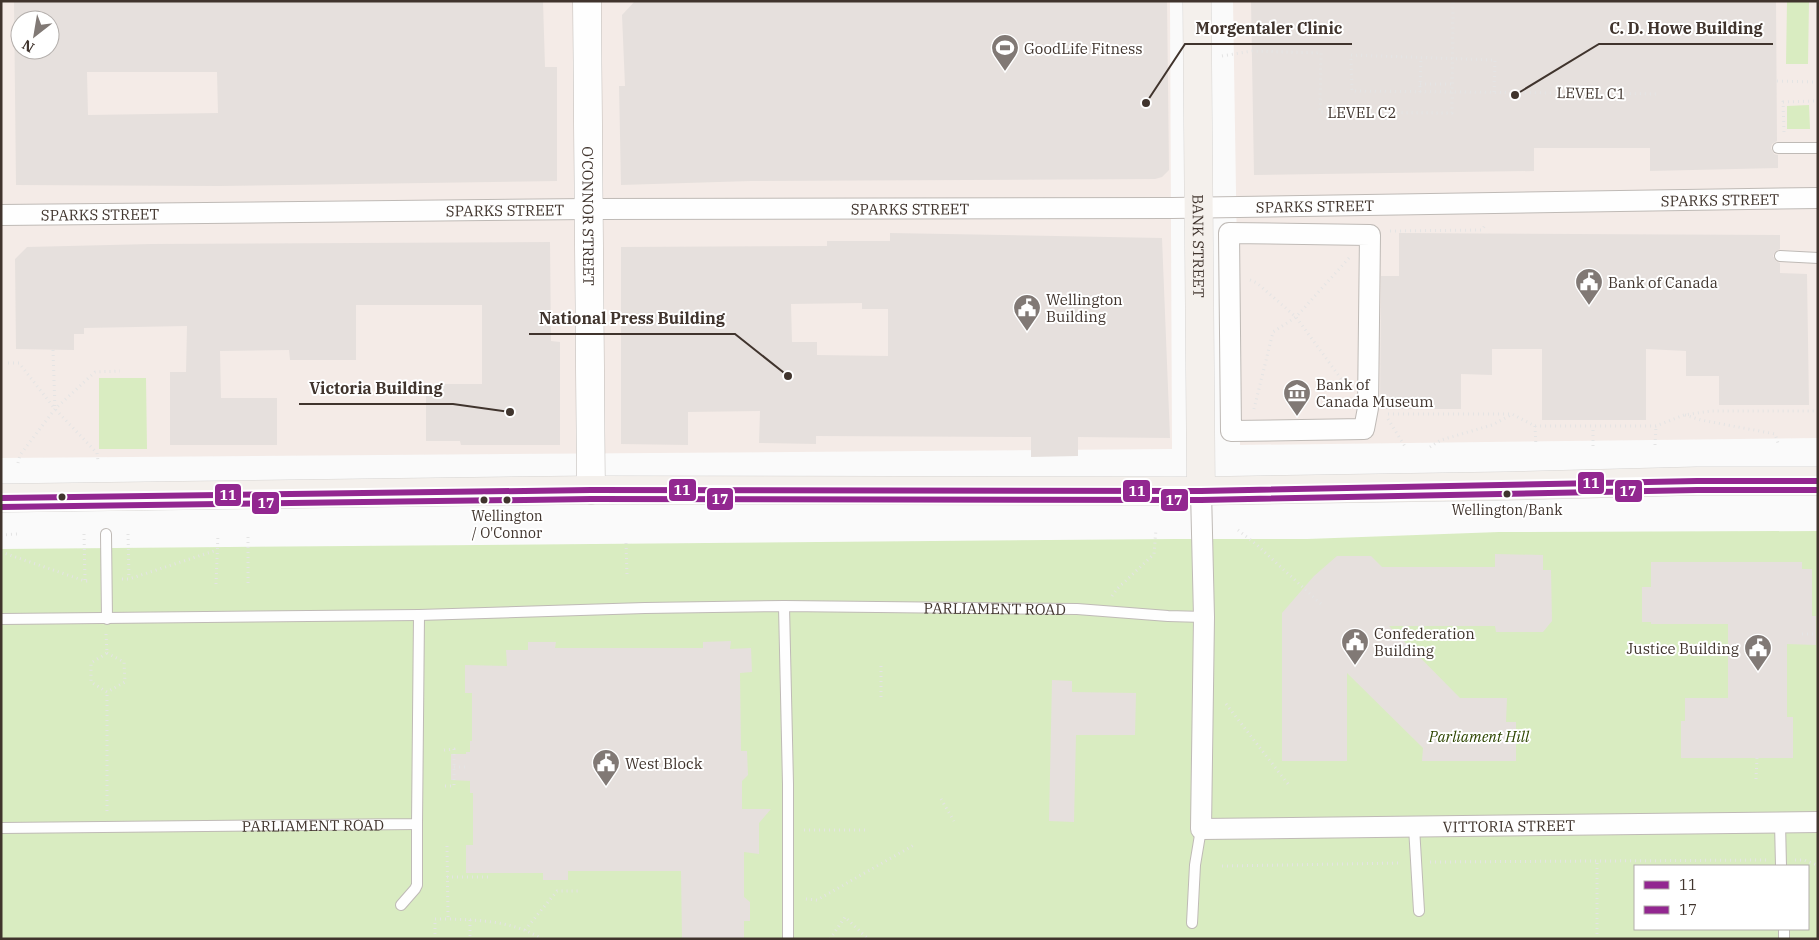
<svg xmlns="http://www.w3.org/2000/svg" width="1819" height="940" viewBox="0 0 1819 940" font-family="'IBM Plex Serif',serif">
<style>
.built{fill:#f4ebe7;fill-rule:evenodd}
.green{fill:#d9ecc1;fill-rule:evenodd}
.building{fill:#e6e0dd;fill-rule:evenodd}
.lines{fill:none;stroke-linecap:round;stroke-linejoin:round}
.lane-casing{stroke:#bfbab6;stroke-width:12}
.street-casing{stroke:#bfbab6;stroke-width:22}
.secondary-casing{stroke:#bfbab6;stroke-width:29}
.primary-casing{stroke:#d7d5d3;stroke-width:29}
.path{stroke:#e4e4e4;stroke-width:3;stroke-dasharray:1 4;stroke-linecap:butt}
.lane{stroke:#fefefe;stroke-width:10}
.street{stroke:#fefefe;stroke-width:20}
.secondary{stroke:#fefefe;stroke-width:28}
.primary{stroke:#f4f0ec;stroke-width:28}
.bus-1-casing{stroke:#fff;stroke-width:10}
.bus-2-casing{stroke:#fff;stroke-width:10}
.bus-1{stroke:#922790;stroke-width:6}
.bus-2{stroke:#922790;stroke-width:6}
.bus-dot{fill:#40342d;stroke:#fff;stroke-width:2}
.labels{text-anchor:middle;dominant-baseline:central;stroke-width:4;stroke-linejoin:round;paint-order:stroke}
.bus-label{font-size:14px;fill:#40342d;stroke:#fff}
.poi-label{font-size:15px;fill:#40342d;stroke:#fff;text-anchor:start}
.street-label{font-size:15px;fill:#40342d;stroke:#fff}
.park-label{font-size:15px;font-style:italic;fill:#2e4500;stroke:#fff}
.leader{fill:none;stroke:#40342d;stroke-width:2}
.callout-dot{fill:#40342d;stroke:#fff;stroke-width:2}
.callout-label{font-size:16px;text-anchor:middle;font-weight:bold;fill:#40342d;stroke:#fff;stroke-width:4;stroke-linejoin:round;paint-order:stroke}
.line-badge{stroke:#fff;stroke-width:2}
.badge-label{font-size:14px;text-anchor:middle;font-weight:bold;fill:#fff}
</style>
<rect width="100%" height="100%" fill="#fafafa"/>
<path class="built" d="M1,1H1170L1172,449L1,458ZM20,20H50V50H20Z
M1233,1H1818V438L1240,445Z"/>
<path class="green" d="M1787,1H1809L1808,64H1786Z
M1809,105L1810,129H1787V106Z
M99,378H146L147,449H99Z
M1818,531V939H1V549L1177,539H1307L1499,532ZM1635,866H1808V929H1635Z"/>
<path class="building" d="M14,1H543L545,67H557V181L219,186L16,185ZM20,20H50V50H20ZM87,72H217L218,113L88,115Z
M635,1H1167L1169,170L1162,177L1155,179L751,181L621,185L619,86H625L622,15Z
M1251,1H1776L1777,141L1772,144L1771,148L1774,154L1778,155V168L1650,171V148H1534V171L1254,175Z
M890,233L1162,238L1170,438L1078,437V456L1031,457V437L816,436V444L759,443L760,411L688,412V445L621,444V247L827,246V241H890ZM862,303V309H888V356L817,355V342H792L791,304Z
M1399,233L1780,235V249L1775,252L1773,256L1776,261L1780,263V273L1807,274L1809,405H1719V376H1686V351L1646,349V420H1542V349H1492V375L1461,374V409H1380L1381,276H1399Z
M550,242L551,341L560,342V445H461L460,441H426V384H482V305H356V360H290L289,350L220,351L221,398H277V445H170V372H186L187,326L84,328V334H74V350L16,349L15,259L27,247L151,244Z
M1495,554L1543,555V570H1551L1552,621L1543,632H1496L1495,626H1389L1460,698H1507L1506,722H1516V761H1422L1423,748L1347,673V761H1282V613L1314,576L1337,556H1371L1382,567H1495Z
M1651,562H1802V569H1812V616H1816V645L1787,644V717H1793V758H1681V721H1685V698H1728V624H1651V622H1642V587H1651Z
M731,641L730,649L751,648L752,672L740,673L741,751H747L748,775L742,781V809H771L759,823V854L744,852V897L750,902V921H744V939H682L681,871H568V880H543V873H466V845H473V793H470V781L451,780V754H466V752H470V741H472V693H465V665L507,666L506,650H528V642H556L555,648H703V642Z
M1052,680L1072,681V692L1136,693L1135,735H1076L1074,822L1049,821Z"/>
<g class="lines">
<defs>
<g id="lane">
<path d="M1778,148H1818"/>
<path d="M1780,256L1818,258"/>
<path d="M106,534L107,619"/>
<path d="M784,606L788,784V939"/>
<path id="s1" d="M1,619L419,615L645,608L784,606L1077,609L1168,616L1204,617"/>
<path d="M1780,823L1781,866"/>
<path d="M1414,827L1419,911"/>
<path id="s2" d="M1,828L417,824L419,615"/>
<path d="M401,905L415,889L417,885V824"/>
<path d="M1192,923L1195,865L1201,829"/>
<path d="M1784,929V939"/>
</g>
<g id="street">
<path id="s3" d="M1,215L589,209L1172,208L1818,198"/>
<path d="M1229,233L1370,235L1368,408L1364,429L1231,431Z"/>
<path id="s4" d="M1201,491L1204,617L1201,829L1818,822"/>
</g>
<g id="secondary">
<path id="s5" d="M587,1L591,490"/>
</g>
<g id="primary">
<path id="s6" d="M1197,1L1201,491"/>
<path d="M1,498L591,490L1201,491L1505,486L1697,481H1818"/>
</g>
</defs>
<use href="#lane" class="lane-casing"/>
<use href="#street" class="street-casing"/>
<use href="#secondary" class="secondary-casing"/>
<use href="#primary" class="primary-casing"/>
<path class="path" d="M1222,56L1252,51L1321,53L1320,112L1452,113L1453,1
M1777,81L1816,82
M1420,84H1452
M1420,92L1421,57
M1494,92L1495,60L1351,55L1352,91L1658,94
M1784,132L1783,102L1816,101
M1390,231L1482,230L1486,224
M1250,280L1257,283L1296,317L1347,387
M53,350L55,409L97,453L98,461
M8,363H19L55,409
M1254,409L1273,332L1296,317L1349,258
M1388,414H1512L1535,426H1656L1684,415L1711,411H1816
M1685,415L1701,420L1775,434L1778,443
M1388,419L1406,448
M1535,426L1536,446
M1655,445L1656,426
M1593,446V426
M1430,447L1441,440L1492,425L1511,415
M18,463L20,455L55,409L95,372L120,371
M1238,530L1258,546L1321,604
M84,534L85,581
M128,534L129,579
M1,535L17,534
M626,543L627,575
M1,552L85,581H91
M122,579H129L217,550
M248,583V533
M216,584L218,534
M1112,596L1117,589L1154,554L1156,529
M106,634L107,653
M1802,634H1818
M107,653L124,662L125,682L107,692L91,682V663Z
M881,666V699
M1226,704L1288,784
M444,750L454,749V786H444
M454,767H466
M1756,779L1757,758
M941,799L954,821
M107,811V692
M804,830H866
M447,846L448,919C481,920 513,921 542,939
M1795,860H1804L1817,865L1818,867
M1430,862L1767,860
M1222,866L1402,863
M447,877H488
M806,899L817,900L914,845
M470,920V939
M525,930L557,891H579
M435,939V919H448
M830,939L845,917L868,939
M1597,939V862"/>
<use href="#lane" class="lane"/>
<use href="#street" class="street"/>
<use href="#secondary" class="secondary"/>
<use href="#primary" class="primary"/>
<defs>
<path id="bus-1" d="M1,498L591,490L1201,491L1697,481H1818"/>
<path id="bus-2" d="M1,507L591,499L1201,500L1697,490H1818"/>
</defs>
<use href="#bus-1" class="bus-1-casing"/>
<use href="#bus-2" class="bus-2-casing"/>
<use href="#bus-1" class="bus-1"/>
<use href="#bus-2" class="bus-2"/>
</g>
<defs>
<symbol id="stadium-pin" viewBox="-11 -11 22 30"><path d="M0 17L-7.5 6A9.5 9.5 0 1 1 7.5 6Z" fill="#817975" stroke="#fff"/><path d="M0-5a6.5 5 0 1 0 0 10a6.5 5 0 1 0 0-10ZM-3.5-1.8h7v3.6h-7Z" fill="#fff"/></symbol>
<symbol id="civic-pin" viewBox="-11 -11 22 30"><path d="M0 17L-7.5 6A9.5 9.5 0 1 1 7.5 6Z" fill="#817975" stroke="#fff"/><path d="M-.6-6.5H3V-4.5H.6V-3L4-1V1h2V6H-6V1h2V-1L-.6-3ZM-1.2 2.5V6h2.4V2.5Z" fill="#fff"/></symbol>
<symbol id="museum-pin" viewBox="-11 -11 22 30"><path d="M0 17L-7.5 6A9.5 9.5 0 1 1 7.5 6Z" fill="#817975" stroke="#fff"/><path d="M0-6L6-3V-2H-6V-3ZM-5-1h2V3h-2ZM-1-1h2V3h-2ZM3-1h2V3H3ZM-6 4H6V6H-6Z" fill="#fff"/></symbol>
</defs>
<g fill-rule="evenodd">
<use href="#stadium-pin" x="989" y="32" width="32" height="43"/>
<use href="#civic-pin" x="1573" y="266" width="32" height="43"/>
<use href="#civic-pin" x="1011" y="292" width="32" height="43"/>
<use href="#museum-pin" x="1281" y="377" width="32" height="43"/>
<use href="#civic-pin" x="1339" y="626" width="32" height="43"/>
<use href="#civic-pin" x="1742" y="632" width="32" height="43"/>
<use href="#civic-pin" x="590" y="747" width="32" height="43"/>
</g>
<g class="bus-dot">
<circle cx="1507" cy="494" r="4.5"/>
<circle cx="62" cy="497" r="4.5"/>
<circle cx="484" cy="500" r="4.5"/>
<circle cx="507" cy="500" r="4.5"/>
</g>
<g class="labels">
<g class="bus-label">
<text x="1507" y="510">Wellington/Bank</text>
<text x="507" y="516">Wellington<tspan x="507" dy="17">/ O'Connor</tspan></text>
</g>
<g class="poi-label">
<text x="1024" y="48">GoodLife Fitness</text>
<text x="1608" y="282">Bank of Canada</text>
<text x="1046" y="299">Wellington<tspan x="1046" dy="17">Building</tspan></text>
<text x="1316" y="384">Bank of<tspan x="1316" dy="17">Canada Museum</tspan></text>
<text x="1374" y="633">Confederation<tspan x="1374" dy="17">Building</tspan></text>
<text x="1739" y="648" text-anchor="end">Justice Building</text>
<text x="625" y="763">West Block</text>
</g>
<g class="street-label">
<text transform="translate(1591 93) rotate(1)">LEVEL C1</text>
<text x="1362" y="112">LEVEL C2</text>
<text stroke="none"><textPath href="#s3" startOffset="1719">SPARKS STREET</textPath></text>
<text stroke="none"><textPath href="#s3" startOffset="1314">SPARKS STREET</textPath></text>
<text stroke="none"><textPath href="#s3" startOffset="909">SPARKS STREET</textPath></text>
<text stroke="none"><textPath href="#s3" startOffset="504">SPARKS STREET</textPath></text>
<text stroke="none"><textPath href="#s3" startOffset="99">SPARKS STREET</textPath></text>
<text stroke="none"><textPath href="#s5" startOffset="215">O'CONNOR STREET</textPath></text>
<text stroke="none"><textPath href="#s6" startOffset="245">BANK STREET</textPath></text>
<text stroke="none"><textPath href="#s1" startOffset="994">PARLIAMENT ROAD</textPath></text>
<text stroke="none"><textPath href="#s2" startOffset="312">PARLIAMENT ROAD</textPath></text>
<text stroke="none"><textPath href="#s4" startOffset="646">VITTORIA STREET</textPath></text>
</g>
<g class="park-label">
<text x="1479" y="736">Parliament Hill</text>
</g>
</g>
<path class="leader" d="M1515 95L1599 44H1773M1146 103L1185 44H1352M788 376L735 334H529M510 412L453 404H299"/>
<g class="callout-dot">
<circle cx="1515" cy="95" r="5"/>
<circle cx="1146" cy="103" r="5"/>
<circle cx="788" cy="376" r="5"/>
<circle cx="510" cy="412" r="5"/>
</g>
<g class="callout-label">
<text x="1686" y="34">C. D. Howe Building</text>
<text x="1269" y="34">Morgentaler Clinic</text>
<text x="632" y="324">National Press Building</text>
<text x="376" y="394">Victoria Building</text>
</g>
<g class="line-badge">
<rect x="1577" y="471" width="28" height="24" rx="5" fill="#922790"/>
<rect x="668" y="478" width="29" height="24" rx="5" fill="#922790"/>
<rect x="1122" y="479" width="29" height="24" rx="5" fill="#922790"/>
<rect x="1614" y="479" width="29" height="24" rx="5" fill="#922790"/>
<rect x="214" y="483" width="28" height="24" rx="5" fill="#922790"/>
<rect x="706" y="487" width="28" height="24" rx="5" fill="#922790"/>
<rect x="1160" y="488" width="29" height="24" rx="5" fill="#922790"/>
<rect x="251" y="491" width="29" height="24" rx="5" fill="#922790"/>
</g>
<g class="badge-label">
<text x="1591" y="488">11</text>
<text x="682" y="495">11</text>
<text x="1137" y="496">11</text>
<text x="1628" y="496">17</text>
<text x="228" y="500">11</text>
<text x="720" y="504">17</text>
<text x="1174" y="505">17</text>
<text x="266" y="508">17</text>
</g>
<rect width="1819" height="940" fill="none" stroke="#40342d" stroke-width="5"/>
<rect x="1634" y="865" width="175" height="65" fill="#ffffff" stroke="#b3aeab"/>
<rect x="1644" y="881" width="25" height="8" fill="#922790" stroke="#b3aeab"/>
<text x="1679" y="890" font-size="15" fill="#40342d">11</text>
<rect x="1644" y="906" width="25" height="8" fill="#922790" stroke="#b3aeab"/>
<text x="1679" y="915" font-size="15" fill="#40342d">17</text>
<g transform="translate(35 35) rotate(211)"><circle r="24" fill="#ffffff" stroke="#b3aeab"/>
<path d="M0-4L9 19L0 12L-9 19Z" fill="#817975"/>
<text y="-8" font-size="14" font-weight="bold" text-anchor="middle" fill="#40342d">N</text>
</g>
</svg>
